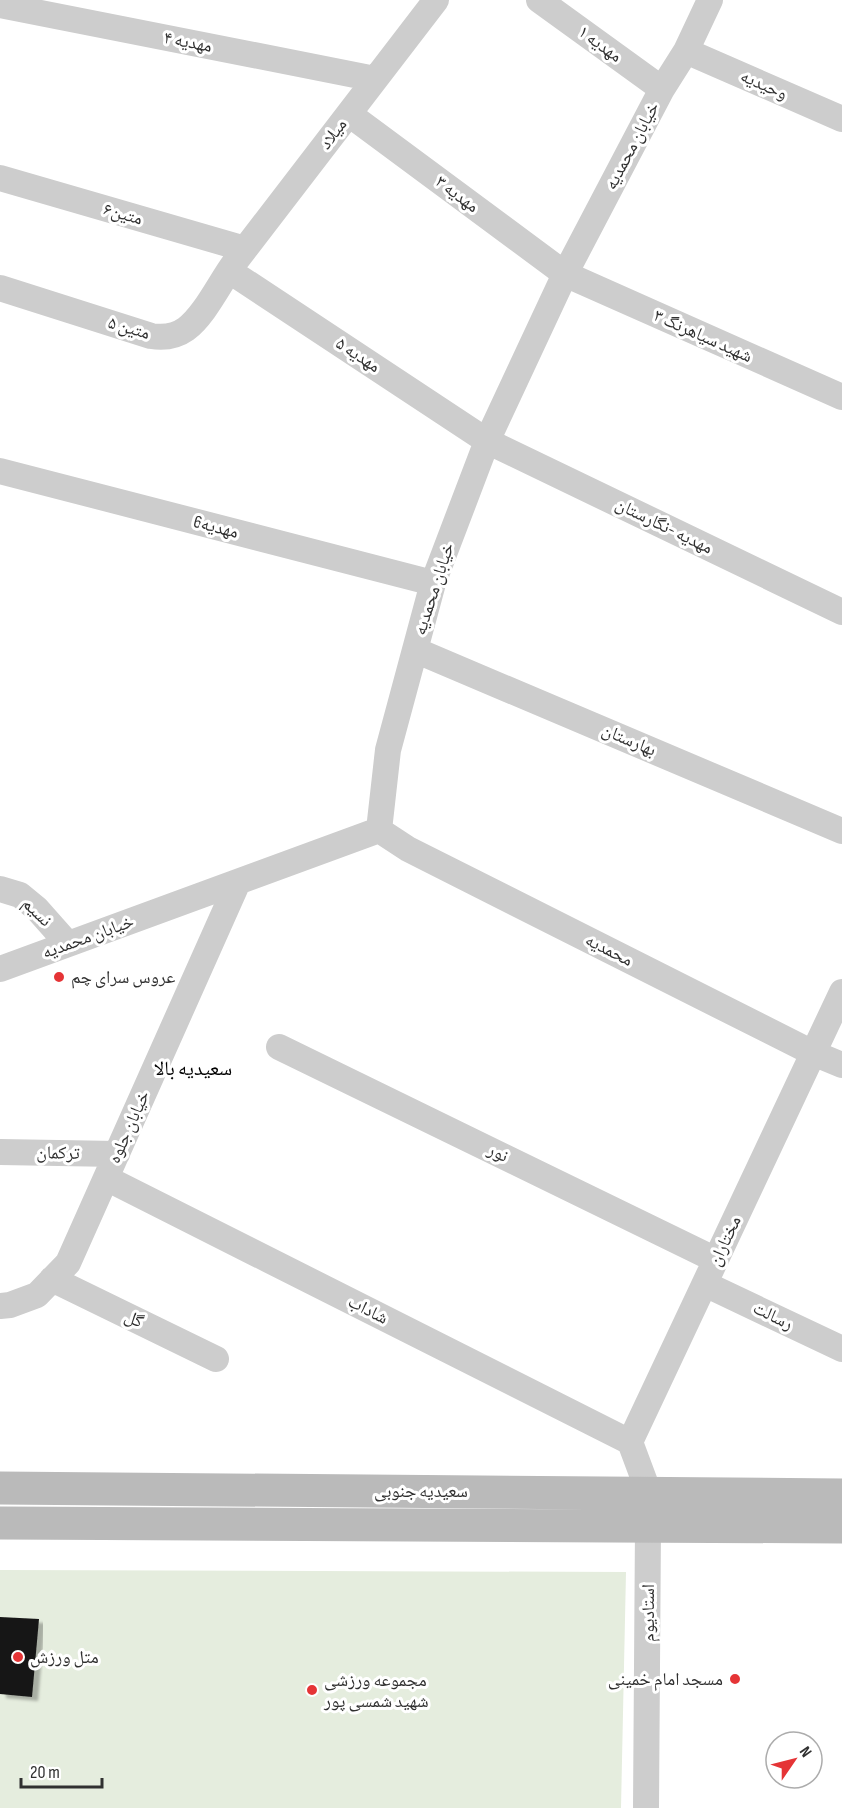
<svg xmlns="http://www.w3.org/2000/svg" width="842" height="1808" viewBox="0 0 842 1808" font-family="'Sofia Sans Condensed','Noto Naskh Arabic',sans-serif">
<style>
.green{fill:#e5edde}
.building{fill:#171717;filter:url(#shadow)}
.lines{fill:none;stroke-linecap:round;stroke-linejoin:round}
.street{stroke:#cdcdcd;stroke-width:26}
.secondary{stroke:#bababa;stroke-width:33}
.poi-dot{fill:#e53436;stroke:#fff;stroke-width:2}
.labels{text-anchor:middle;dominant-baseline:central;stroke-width:6;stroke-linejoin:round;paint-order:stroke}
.street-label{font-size:18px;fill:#303030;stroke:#fff}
.poi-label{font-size:18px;fill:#303030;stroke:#fff;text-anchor:start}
.neighbourhood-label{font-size:20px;fill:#000;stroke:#fff}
</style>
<defs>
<filter id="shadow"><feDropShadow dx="6" dy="4" stdDeviation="1.5" flood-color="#0004"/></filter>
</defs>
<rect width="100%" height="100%" fill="#fff"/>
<path class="green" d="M0,1570L626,1572L621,1808H0Z"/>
<path class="building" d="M0,1617L39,1619L32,1697L0,1694Z"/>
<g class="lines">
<path class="street" d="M539,0L662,89
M0,5L375,79
M686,51L842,119
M349,114L565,274L842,397
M0,178L245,249
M231,268L234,274L487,441L842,612
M0,288L151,336C164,338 175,337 186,329C205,315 220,282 235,262C302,175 369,88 436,0
M0,471L433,583
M415,650L842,831
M379,830L388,750L433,583L487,441L565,274L662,89L686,51L710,0
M379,830L408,849L813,1053L842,1065
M0,889L20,895L37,909L68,944
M0,969L379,830
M279,1047L716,1260
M0,1152L117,1154
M106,1178L630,1442
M52,1279L216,1359
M705,1284L842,1349
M0,1306L10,1305L37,1295L68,1263L238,882
M649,1493L630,1442L842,992
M646,1808L648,1526"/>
<path class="secondary" d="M0,1488L842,1495
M0,1523L842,1527"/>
</g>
<g class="poi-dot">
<circle cx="59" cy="977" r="6"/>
<circle cx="18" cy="1657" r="6"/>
<circle cx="735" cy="1679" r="6"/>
<circle cx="312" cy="1690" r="6"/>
</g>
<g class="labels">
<g class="street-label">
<text transform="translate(188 42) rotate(11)">مهدیه ۴</text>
<text transform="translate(600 44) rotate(36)">مهدیه ۱</text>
<text transform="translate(764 85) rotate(24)">وحیدیه</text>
<text transform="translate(333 134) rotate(-53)">میلاد</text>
<text transform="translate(632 146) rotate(-62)">خیابان محمدیه</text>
<text transform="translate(457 194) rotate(37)">مهدیه ۳</text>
<text transform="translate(123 214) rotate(16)">متین۶</text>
<text transform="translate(129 328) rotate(16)">متین ۵</text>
<text transform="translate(703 336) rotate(24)">شهید سیاهرنگ ۳</text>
<text transform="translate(358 355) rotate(33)">مهدیه ۵</text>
<text transform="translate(664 526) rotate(26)">مهدیه -نگارستان</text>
<text transform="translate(216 527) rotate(15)">مهدیه6</text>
<text transform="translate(434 589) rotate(-72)">خیابان محمدیه</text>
<text transform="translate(629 740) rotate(23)">بهارستان</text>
<text transform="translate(37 912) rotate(44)">نسیم</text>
<text transform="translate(88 937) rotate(-20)">خیابان محمدیه</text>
<text transform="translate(609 950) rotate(27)">محمدیه</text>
<text transform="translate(129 1127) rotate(-66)">خیابان جلوه</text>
<text transform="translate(58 1153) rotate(1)">ترکمان</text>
<text transform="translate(498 1153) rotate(26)">نور</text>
<text transform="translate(725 1241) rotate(-65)">مختاران</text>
<text transform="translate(368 1310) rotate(27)">شاداب</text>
<text transform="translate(773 1316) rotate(26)">رسالت</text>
<text transform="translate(134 1319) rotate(26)">گل</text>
<text x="421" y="1491">سعیدیه جنوبی</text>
<text transform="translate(648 1613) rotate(-90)">استادیوم</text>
</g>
<g class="poi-label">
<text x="71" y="977">عروس سرای چم</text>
<text x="30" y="1657">متل ورزش</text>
<text x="723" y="1679" text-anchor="end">مسجد امام خمینی</text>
<text x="324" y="1680">مجموعه ورزشی<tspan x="324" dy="21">شهید شمسی پور</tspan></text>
</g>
<g class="neighbourhood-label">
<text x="193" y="1069">سعيدیه بالا</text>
</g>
</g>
<g transform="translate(794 1760) rotate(55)"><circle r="28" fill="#ffffff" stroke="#acacac" stroke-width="1.5"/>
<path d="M0-4.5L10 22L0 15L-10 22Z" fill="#e53436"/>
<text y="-9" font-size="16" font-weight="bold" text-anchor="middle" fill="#303030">N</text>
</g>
<path d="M21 1778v9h81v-9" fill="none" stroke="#303030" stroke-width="3"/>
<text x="30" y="1778" font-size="18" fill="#303030" stroke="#ffffff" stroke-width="4.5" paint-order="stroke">20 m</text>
</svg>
